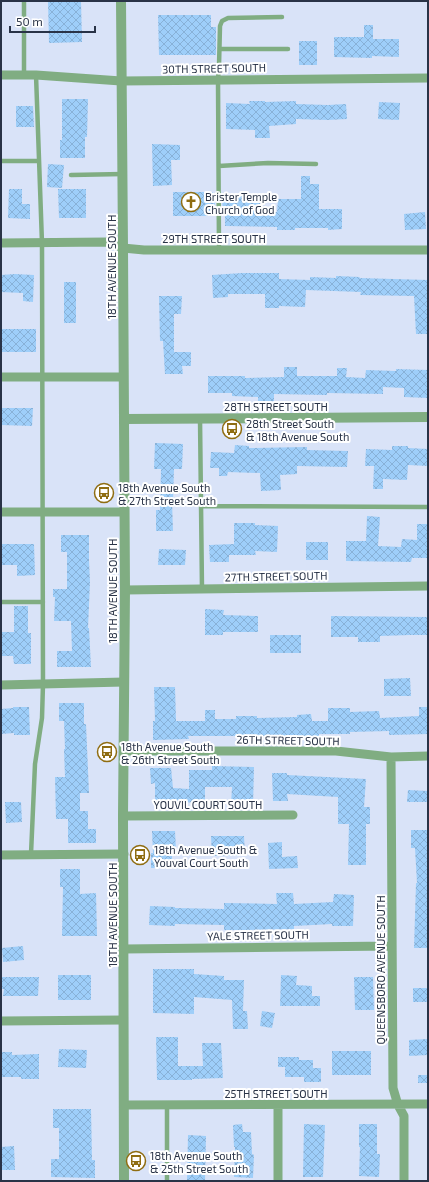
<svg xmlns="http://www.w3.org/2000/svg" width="429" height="1182" viewBox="0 0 429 1182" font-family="'Exo 2',sans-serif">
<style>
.building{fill:url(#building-cross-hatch)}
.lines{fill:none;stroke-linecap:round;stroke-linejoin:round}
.service{stroke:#80ad82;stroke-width:4.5}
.minor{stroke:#80ad82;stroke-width:9}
.tertiary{stroke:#80ad82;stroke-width:10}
.labels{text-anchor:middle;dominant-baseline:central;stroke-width:4;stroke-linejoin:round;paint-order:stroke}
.street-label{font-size:11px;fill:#293347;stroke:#fff}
.poi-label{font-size:11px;fill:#293347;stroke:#fff;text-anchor:start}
</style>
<defs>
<pattern id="building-cross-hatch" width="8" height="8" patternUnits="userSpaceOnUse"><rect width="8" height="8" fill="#9ecef9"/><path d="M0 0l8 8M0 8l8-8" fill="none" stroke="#88b1d7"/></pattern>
</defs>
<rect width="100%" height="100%" fill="#d9e3f8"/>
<path class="building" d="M48,1H81L82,42L49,43Z
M158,15H211V27H216V55H159Z
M364,25H373V39H399V57L372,56V58L334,57V37H364Z
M299,41H317V65H299Z
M62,99H88L87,137H85V158H60V140H62Z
M249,101H265V102L296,101V104L328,105L346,104L347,119L328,120L296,119V124L269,126L270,138H255V130L226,129V103L250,104Z
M379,102L400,103L399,120L378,119Z
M16,106H33L34,127H16Z
M152,144L180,145V160H171L172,185L153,186Z
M48,164L64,165L62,188L47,187Z
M301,176H310V184H319V209H342V229L328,230V228H295V230H277V227L225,226V216H223L222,196H260V212H277L278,199H301Z
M9,189H22V204H30V219L8,218Z
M58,189H86V218H59Z
M173,192H213V195L215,196V216H173Z
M425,212L426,229L405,230L404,214Z
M242,273H279V279L310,280V277L336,278V276L360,277L359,278L428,280V334H416L414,296L360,295L361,292L306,290L305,307L279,306V308H265V294H228V297L213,298L212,275Z
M15,274L34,275L33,302L23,301V293L1,292V275Z
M64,282H76V323H64Z
M159,296H182L181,314H174V352H191V366H182L183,374H165L163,341H160Z
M1,329H36V352H1Z
M284,367H297V376H337V368H347L346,377L365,378L366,370L396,371V369L428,370V398L404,397V388L383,387V394L327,393V395L274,394V401H258V397L232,396V393H208V376H245V378L284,377Z
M1,408H33L32,426L1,425Z
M155,443L183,444L182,469H174L173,501H172L173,531H156V510H160L161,469H154Z
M235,445L249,446V448L307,447V450L348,451L347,467L297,466V474L280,475L281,490L261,491L260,473L228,472L227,476H219V468H210L211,452L234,453Z
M392,446H408V448L428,449V466L408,465L407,480L383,479V489H373L374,466H365L366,449L392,450Z
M367,516L380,517L378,546L401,547L402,539L417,540V524H428V558H412L411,562L346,561V541H366Z
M234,523H255V525L278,526L277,552L255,551L256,555H229V562H210L209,545L234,544Z
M61,535H89V560L90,582L88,628H89L91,667H57V651H72L71,621H54L55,597H53V589H67V552H61Z
M306,542H328V560H306Z
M1,544H34L35,575L17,576V565H1Z
M159,549L186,550L185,565H158Z
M14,606H28V633H31V664H14L13,656H1V632H14Z
M205,609L224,610L223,615L258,616V632H223V635H205Z
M331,616L428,617V635H410L380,636V642H358V637H331Z
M270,635H301V653H270Z
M410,678L411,696H384V679Z
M154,687H175L176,721H205V710H215V719H236V716H257V718L297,717V715L311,714L312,721H328V708H350V712L379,711L380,718L419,716V707H428V734L389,735V731L350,732V734H319V736H188L189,739L153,740V721H155Z
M59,703H84V724H86L89,793H80V811H88V829H96V843H68V819H56L55,777H65L64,749H65L64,721H59Z
M13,707H29L30,735H14V733L1,734V709L13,708Z
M212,766L254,767L253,806L231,805L232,787H205V803L155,801V783L151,784L150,768H171L173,788L189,789V770H212Z
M272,773H287V775L366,779L364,807H370V824H366V865H348L349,824H338V797L287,794L288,801H273Z
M408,790L428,791V802H407Z
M5,802H21L22,822L6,823Z
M411,830H428V948H414L416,883H417L415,848H411Z
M152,831H175L176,850H172V868H151V853H153Z
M211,836H244L245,856H212Z
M282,842V857L297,856L298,868L269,869L268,843Z
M60,869H80V894L96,893L97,936H62L63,887H60Z
M276,893H293L294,904L333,902L334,894L354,895L353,926H332V924L294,926V929L243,930H224V925L175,924V926L149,925L150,906L175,907V908L224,909V903L277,904Z
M23,946L24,960L3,962L2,948Z
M153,969H194V974L224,976V980H244L243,1011H247L248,1029H233L232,1000L194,997V1014L153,1013Z
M58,975H91V1000H58Z
M281,975L297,976L296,985L312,986V996H320V1006H280Z
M1,977H39L38,996H3L4,989H1Z
M354,977H373L374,1010H355Z
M413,988H428V1002H413Z
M262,1011L275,1013L272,1028L260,1026Z
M156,1037H178V1066H203L202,1043H221L223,1078L192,1079V1080H157Z
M428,1039V1055L409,1056V1040Z
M59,1049L87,1050L86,1068L58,1067Z
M332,1051H371V1075H332Z
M1,1052H12V1055L39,1054V1079H21V1077H1Z
M278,1057H299V1060H313V1068H321V1082H304V1077H285V1067H278Z
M418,1075H428V1083H418Z
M53,1109H91L92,1160H95V1178L51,1177V1159H59V1128H53Z
M242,1124L243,1132H251L252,1154L254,1155L253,1178L234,1177L235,1147H234L233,1125Z
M304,1124L325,1125L323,1177H303Z
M359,1124H377V1154H380L379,1177L359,1176L360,1147H359Z
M188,1135L206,1136L205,1181H187Z
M14,1146L15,1170H1V1147Z"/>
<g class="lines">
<path class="service" d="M220,49H288
M24,75V1
M1,161H39
M219,166L268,163L316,164
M71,175L123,174
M219,250L218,80L219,66L220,26L222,21L228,18L282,17
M200,418L202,589
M201,506L428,507
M1,602H43
M31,854L35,764L42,718L43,684L42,243L36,75
M167,1105V1181"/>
<path class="minor" d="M1,75H36L121,81L428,78
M1,243L107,242L123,248L144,250H428
M1,377H123
M1,512H124
M125,590L428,586
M1,685L124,682
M124,751H336L391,757L428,756
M391,757L393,1088L398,1105L404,1116V1181
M123,816L293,815
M1,855L124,854
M124,949L392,946
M1,1021L123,1020
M124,1105L428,1104
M278,1181V1105"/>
<path class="tertiary" d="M121,1L123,248L125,590L123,816L124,1181
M124,419L428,417"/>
</g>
<defs>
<symbol id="church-ring" viewBox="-11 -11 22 22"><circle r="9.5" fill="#fff" stroke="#8f6d12" stroke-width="1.5"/><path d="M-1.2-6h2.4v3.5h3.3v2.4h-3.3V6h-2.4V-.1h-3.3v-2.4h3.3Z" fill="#8f6d12"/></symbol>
<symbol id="bus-ring" viewBox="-11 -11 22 22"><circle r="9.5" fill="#fff" stroke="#8f6d12" stroke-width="1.5"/><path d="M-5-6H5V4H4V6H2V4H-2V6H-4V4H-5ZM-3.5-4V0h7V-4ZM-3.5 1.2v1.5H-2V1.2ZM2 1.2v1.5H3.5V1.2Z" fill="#8f6d12"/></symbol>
</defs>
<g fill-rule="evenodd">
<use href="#church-ring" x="180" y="191" width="22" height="22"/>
<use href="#bus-ring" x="221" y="418" width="22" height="22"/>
<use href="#bus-ring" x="93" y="482" width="22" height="22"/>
<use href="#bus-ring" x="96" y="741" width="22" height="22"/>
<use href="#bus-ring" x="129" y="844" width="22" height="22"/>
<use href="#bus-ring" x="125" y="1150" width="22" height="22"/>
</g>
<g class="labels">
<g class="street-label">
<text transform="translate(214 68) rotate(-1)">30TH STREET SOUTH</text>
<text x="214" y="238">29TH STREET SOUTH</text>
<text transform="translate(111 267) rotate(-90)">18TH AVENUE SOUTH</text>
<text x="276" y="406">28TH STREET SOUTH</text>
<text transform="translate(276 576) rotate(-1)">27TH STREET SOUTH</text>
<text transform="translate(112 591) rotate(-90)">18TH AVENUE SOUTH</text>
<text transform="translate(288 740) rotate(1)">26TH STREET SOUTH</text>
<text x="208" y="804">YOUVIL COURT SOUTH</text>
<text transform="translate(112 915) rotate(-90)">18TH AVENUE SOUTH</text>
<text transform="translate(258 935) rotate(-1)">YALE STREET SOUTH</text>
<text transform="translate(380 970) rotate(-90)">QUEENSBORO AVENUE SOUTH</text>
<text x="276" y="1093">25TH STREET SOUTH</text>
</g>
<g class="poi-label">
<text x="205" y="196">Brister Temple<tspan x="205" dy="13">Church of God</tspan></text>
<text x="246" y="423">28th Street South<tspan x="246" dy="13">&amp; 18th Avenue South</tspan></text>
<text x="118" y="487">18th Avenue South<tspan x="118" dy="13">&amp; 27th Street South</tspan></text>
<text x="121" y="746">18th Avenue South<tspan x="121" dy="13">&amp; 26th Street South</tspan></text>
<text x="154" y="849">18th Avenue South &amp;<tspan x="154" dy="13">Youval Court South</tspan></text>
<text x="150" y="1155">18th Avenue South<tspan x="150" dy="13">&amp; 25th Street South</tspan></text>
</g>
</g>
<rect width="429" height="1182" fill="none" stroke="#293347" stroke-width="4"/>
<path d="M10 26v6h85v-6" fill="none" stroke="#293347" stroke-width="2"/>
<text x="16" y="26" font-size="12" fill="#293347" stroke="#ffffff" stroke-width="3" paint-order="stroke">50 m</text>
</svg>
